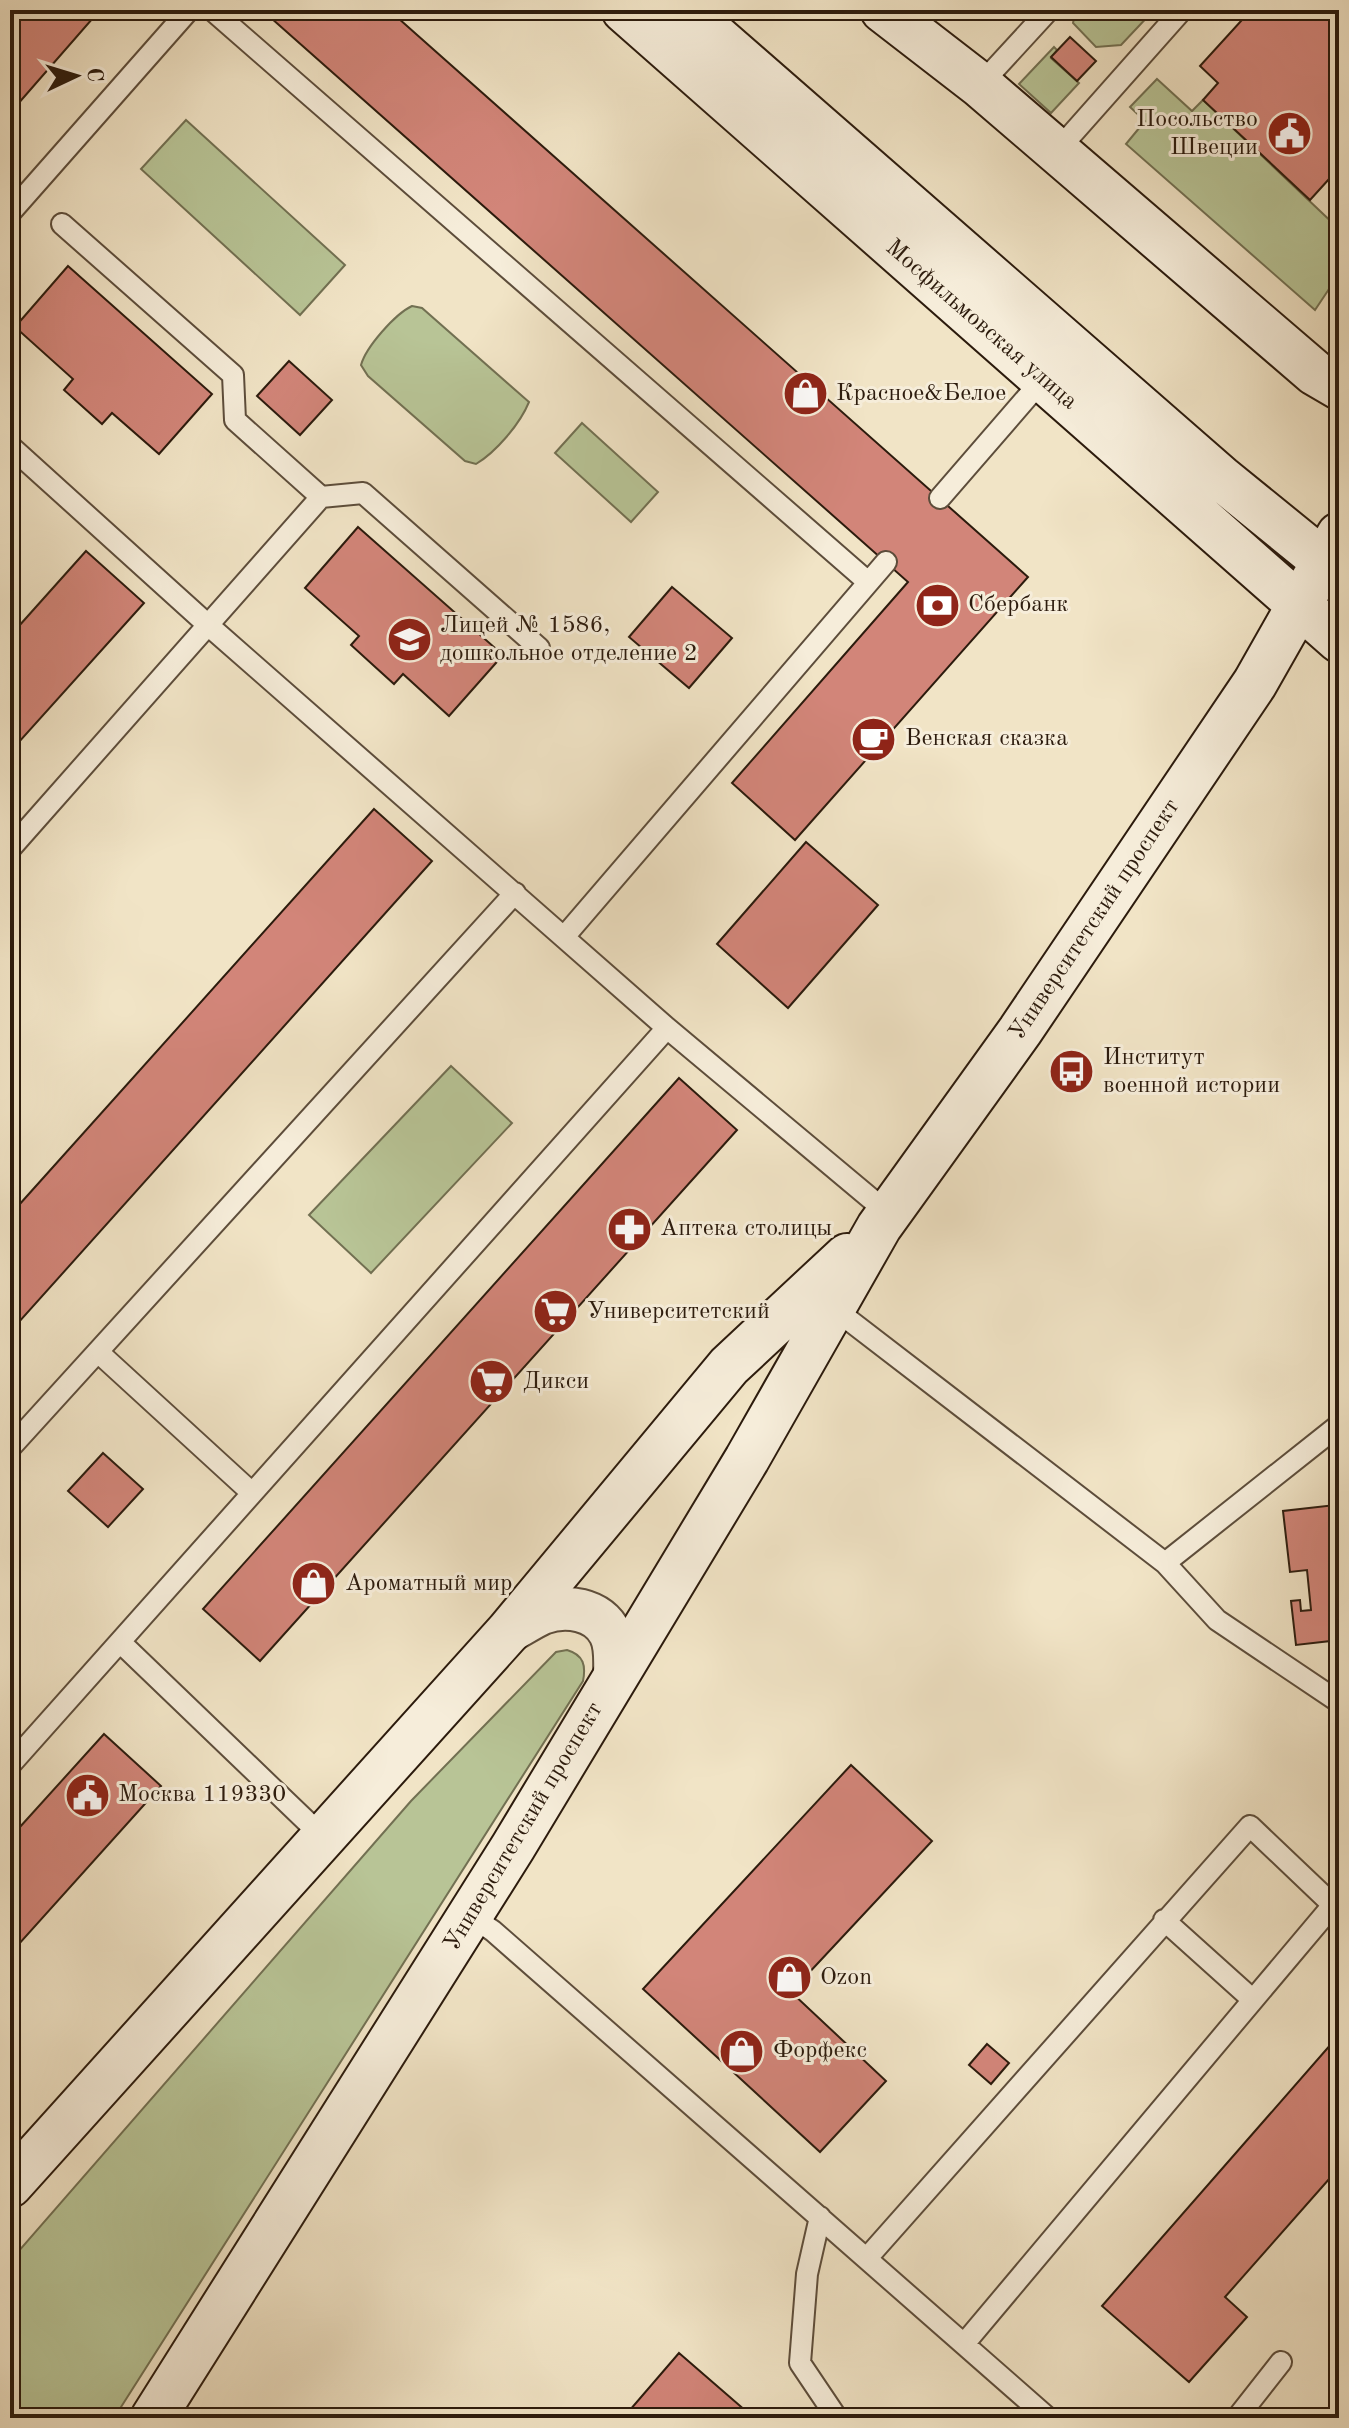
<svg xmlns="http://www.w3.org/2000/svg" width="1349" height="2428" viewBox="0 0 1349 2428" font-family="'Old Standard TT',serif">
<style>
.green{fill:#b8c496;stroke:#727052;stroke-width:2}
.building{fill:#d28579;stroke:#2c1b0d;stroke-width:2}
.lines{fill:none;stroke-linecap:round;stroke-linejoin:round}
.lane-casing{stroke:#5d4d3b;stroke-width:24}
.street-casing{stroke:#5d4d3b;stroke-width:46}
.secondary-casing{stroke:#2c1b0d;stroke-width:48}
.lane{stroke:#f6edda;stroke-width:20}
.street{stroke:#f6edda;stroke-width:42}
.secondary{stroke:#f6edda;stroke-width:44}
.labels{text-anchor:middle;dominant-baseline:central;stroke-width:6;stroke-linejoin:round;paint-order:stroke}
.poi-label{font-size:24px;fill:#2c1b0d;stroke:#f6edda;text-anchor:start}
.street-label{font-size:24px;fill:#2c1b0d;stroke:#f6edda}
</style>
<rect width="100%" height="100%" fill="#f1e4c6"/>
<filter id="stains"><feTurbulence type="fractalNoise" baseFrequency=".0025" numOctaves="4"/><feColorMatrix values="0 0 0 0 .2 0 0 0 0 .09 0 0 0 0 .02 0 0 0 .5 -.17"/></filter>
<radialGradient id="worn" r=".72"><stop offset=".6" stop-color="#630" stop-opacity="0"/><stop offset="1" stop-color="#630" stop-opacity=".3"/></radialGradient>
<path class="green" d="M1076,10H1154L1121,45L1096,47L1073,23Z
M1054,47L1057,50L1051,58L1079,83L1051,113L1019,84Z
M1157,79L1192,111L1203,100L1339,229V274L1315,310L1126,144L1145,121L1130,107Z
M186,120L345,265L300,315L141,169Z
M412,306L422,308L529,402C520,424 496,452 476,464L465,461L368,376L361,365C366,347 395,314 412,306Z
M582,423L658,492L631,522L555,453Z
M451,1066L512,1123L371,1273L309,1215Z
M567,1650C584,1655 586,1666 583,1681L114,2418H10V2261L411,1801L556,1652Z"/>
<path class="building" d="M10,10H100L10,113Z
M262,10H389L1028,577L795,840L732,783L908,582Z
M1251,10H1339V168L1310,200L1203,100L1218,83L1200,66Z
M1070,37L1096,61L1077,81L1051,57Z
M68,266L212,394L159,454L112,413L102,424L64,390L73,379L15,327Z
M289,361L332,400L300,435L257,396Z
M358,527L503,655L449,716L403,674L394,684L373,665L351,645L359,636L305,588Z
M86,551L144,603L10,752V636Z
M672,587L732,638L689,688L629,637Z
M374,809L432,861L10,1332V1215Z
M806,842L878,905L788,1008L717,944Z
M679,1078L737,1130L260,1661L203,1609Z
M103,1453L143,1489L108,1527L68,1491Z
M1335,1505L1339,1525V1640L1296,1645L1291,1601L1300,1600L1301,1611L1311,1610L1307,1570L1290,1572L1283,1511Z
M104,1734L161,1786L10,1954V1838Z
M851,1765L932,1841L791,1992L886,2081L820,2152L643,1989Z
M1339,2035V2186L1330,2178L1225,2297L1247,2317L1189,2382L1102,2306Z
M987,2044L1009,2063L991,2084L969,2065Z
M679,2353L754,2418H623Z"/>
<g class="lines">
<defs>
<path id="lane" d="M212,10L868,582
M980,85L1049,10
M1057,151L1182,10
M10,213L189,10
M62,224L233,375L235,420L321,497
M10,446L208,625L667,1028L888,1213
M940,498L1043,379
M10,849L321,497L363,493L539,648
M564,937L886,562
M832,1307L1165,1563L1217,1620L1339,1702
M98,1352L252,1493
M10,1448L515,893
M1165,1563L1339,1425
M120,1642L323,1837
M10,1765L667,1028
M471,1916L493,1931L1048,2418
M820,2217L807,2274L800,2363L837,2418
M867,2258L1250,1826L1333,1905L1253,2000
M964,2344L1253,2000L1164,1920
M1237,2418L1281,2362"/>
<path id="street" d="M508,1632C519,1626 531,1618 542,1613C566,1604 598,1609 610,1633C617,1646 615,1663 615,1677"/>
<path id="secondary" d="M624,10L1339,640
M685,10L1221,478L1339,574
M883,10L980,85L1315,373L1339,387
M10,2185L508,1632L729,1366L847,1256
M153,2418L513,1847L747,1459L879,1227L1020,1031L1255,683L1339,535"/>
</defs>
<use href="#lane" class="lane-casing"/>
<use href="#street" class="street-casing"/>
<use href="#secondary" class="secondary-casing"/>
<use href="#lane" class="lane"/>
<use href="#street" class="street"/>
<use href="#secondary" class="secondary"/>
</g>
<defs>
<symbol id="civic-disc" viewBox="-11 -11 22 22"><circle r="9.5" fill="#8f2418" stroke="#f6edda"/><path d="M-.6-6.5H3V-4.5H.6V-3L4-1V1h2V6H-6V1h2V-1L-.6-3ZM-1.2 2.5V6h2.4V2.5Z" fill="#fff"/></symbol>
<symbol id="shop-disc" viewBox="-11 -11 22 22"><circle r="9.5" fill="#8f2418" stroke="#f6edda"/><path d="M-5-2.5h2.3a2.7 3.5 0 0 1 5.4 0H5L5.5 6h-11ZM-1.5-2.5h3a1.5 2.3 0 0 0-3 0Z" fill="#fff"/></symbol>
<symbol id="bank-disc" viewBox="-11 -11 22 22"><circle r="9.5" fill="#8f2418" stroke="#f6edda"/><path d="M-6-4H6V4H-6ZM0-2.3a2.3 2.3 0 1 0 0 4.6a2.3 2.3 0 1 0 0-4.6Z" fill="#fff"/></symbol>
<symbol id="school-disc" viewBox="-11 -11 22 22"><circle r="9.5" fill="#8f2418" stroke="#f6edda"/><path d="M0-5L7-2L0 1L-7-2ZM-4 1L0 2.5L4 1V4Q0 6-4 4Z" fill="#fff"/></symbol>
<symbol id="cafe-disc" viewBox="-11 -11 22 22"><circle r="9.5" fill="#8f2418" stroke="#f6edda"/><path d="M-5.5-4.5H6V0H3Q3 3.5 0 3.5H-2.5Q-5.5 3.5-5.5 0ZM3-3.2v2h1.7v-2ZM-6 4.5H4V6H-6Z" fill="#fff"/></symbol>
<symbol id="bus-disc" viewBox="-11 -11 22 22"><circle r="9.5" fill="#8f2418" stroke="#f6edda"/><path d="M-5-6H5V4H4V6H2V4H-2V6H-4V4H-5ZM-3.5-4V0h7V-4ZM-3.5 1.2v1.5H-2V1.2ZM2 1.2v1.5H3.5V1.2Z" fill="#fff"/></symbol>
<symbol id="pharmacy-disc" viewBox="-11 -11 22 22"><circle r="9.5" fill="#8f2418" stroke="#f6edda"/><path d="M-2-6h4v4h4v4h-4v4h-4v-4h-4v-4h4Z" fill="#fff"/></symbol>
<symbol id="supermarket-disc" viewBox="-11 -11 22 22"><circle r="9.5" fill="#8f2418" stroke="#f6edda"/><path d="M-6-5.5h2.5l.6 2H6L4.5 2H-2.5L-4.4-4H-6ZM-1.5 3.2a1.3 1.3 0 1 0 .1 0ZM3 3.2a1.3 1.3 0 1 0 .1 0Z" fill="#fff"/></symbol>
</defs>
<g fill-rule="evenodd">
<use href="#civic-disc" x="1264" y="108" width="51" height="51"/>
<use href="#shop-disc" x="780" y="368" width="51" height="51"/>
<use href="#bank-disc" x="912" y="580" width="51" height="51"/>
<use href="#school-disc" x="384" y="614" width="51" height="51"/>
<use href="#cafe-disc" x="848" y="714" width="51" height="51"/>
<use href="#bus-disc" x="1046" y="1046" width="51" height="51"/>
<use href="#pharmacy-disc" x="604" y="1204" width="51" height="51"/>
<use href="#supermarket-disc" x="530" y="1286" width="51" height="51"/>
<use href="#supermarket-disc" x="466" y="1356" width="51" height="51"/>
<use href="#shop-disc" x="288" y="1558" width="51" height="51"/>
<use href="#civic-disc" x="62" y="1770" width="51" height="51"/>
<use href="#shop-disc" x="764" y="1952" width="51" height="51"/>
<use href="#shop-disc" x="716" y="2026" width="51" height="51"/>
</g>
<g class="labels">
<g class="poi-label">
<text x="1258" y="120" text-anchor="end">Посольство<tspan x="1258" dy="28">Швеции</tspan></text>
<text x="836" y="394">Красное&amp;Белое</text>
<text x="968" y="605">Сбербанк</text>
<text x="440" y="626">Лицей № 1586,<tspan x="440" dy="28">дошкольное отделение 2</tspan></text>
<text x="905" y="739">Венская сказка</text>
<text x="1103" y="1058">Институт<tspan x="1103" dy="28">военной истории</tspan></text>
<text x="660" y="1229">Аптека столицы</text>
<text x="587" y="1312">Университетский</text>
<text x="523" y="1382">Дикси</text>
<text x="345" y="1584">Ароматный мир</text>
<text x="118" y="1795">Москва 119330</text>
<text x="820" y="1978">Ozon</text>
<text x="773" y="2051">Форфекс</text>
</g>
<g class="street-label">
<text transform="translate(981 325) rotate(41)">Мосфильмовская улица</text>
<text transform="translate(1095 920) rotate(-56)">Университетский проспект</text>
<text transform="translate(524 1827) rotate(-59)">Университетский проспект</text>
</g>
</g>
<rect width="1349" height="2428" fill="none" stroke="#f1e4c6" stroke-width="40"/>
<rect x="12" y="12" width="1325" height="2404" fill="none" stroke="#2c1b0d" stroke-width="4"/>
<rect x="20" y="20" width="1309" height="2388" fill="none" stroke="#2c1b0d" stroke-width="2"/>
<g transform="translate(76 76) rotate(86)" stroke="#f6edda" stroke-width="6" paint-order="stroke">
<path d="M0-6L14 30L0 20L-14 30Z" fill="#2c1b0d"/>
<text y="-12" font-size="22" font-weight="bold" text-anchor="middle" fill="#2c1b0d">С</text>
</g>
<rect width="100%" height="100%" filter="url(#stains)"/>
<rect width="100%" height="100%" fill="url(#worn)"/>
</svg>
